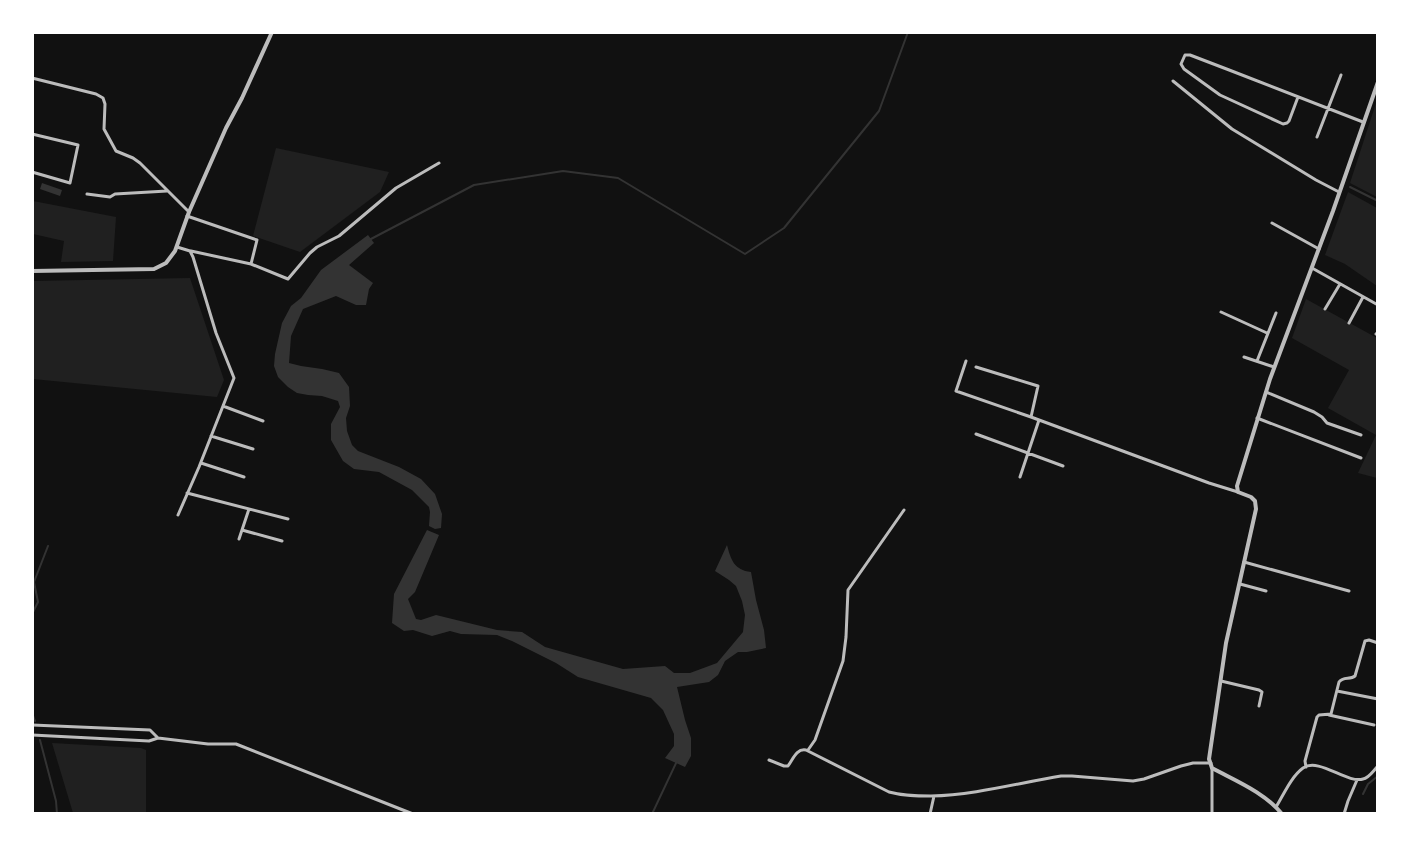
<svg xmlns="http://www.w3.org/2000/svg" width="1410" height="846" viewBox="0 0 1410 846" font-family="Roboto,sans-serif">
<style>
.green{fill:#202020}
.water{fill:#333}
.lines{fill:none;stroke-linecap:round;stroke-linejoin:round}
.stream{stroke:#333;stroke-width:2}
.minor{stroke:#bcbcbc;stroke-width:3}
.tertiary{stroke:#bcbcbc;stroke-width:4}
</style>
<rect width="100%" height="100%" fill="#111"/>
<path class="green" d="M1377,100L1378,197H1377L1350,183Z
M276,148L389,172L380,192L300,252L253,236Z
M1348,192L1377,208V286L1345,264L1325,255Z
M33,201L116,217L113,261L61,262L64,241L33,234Z
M190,278L224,380L217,397L33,379V281Z
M1306,299L1377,338V478L1358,473L1376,435L1328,408L1349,370L1292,338Z
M52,743L141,748L146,750V813H73Z"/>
<path class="water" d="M42,183L62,190L60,196L40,189Z
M368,235L374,243L349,265L373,283L369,289L366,305H356L336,296L303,309L291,336L289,363L301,366L322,369L339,373L349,387L350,406L346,418L347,431L352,445L358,451L399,467L421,479L435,494L442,514L441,528L435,529L429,526L430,512L429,507L412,490L379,472L354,469L343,461L331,440V424L340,407L338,401L322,396L308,395L297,393L288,387L278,377L274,366L275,354L282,323L291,306L301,298L321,270Z
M427,530L439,535L415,592L408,599L416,619L421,620L436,615L497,630L522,632L545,647L623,669L665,666L674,673H690L717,663L743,632L745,615L742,601L736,586L729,580L715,571L727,545C731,560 734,570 751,572L756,600L764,630L766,648L747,652H738L725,661L718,675L709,682L677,687L685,720L691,738V756L685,767L665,758L674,746V734L663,710L651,698L578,677L556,663L512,641L497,635L461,634L450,631L432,636L413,630L404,631L392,623L394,594Z"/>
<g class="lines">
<path class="stream" d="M1350,187L1378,201
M369,240L474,185L563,171L618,178L745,254L784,228L879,111L908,32
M32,614L38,602L34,582L48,546
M32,713L35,721
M40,740L56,801L57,814
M1363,794L1368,784L1378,776
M652,814L677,761"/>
<path class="minor" d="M32,78L96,94L103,98L105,104L104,129L116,151L133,158L140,163L189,212
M1173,81L1232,129L1316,180L1339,192
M1298,97L1289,121L1287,123L1283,124L1220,95L1184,69L1181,64L1185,55H1190C1248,77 1306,100 1363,122
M32,134L78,145L70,183L32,172
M1317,137L1341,75
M87,194L110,197L115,194L167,191
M187,216L257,240L251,264
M1272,223L1319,249
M177,247L190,251L193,257L216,333L234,378L199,467L178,515
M191,251L251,264L288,279L310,253L317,247L339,236L396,188L439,163
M1312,268L1378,305
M1325,309L1340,284
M1221,312L1267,333
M1349,323L1363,297
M1376,334L1378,332
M1244,357L1274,367
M966,361L956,391L1031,417L1209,483L1238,492
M1257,361L1276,313
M976,367L1038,386L1031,417
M1266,392L1314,412L1322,417L1327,423L1361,435
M223,406L263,421
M1257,418L1361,458
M976,434L1063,466
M211,436L253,449
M201,463L244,477
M1020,477L1039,420
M187,493L288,519
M242,530L282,541
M239,539L249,509
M1244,562L1349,591
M1240,584L1266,591
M1221,681L1259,690L1262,692L1259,706
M1337,691L1378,699
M1329,715L1374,725
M32,725L150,730L158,738
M32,735L149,741L158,738L208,744H236L413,814
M808,750L815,740L843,661L846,637L848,590L904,510
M769,760L784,766H788C793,759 797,748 806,750L889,792C904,796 917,796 931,796C975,795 1018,783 1061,776H1072L1133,781L1144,779L1181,766L1193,763H1211
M1306,767L1305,761L1317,717L1319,715L1331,714L1339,682C1343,676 1350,680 1355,676L1365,641L1369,640L1378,643
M1276,807C1284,794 1291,777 1303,768C1319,757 1347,784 1363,779C1369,778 1373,771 1378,766
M930,814L934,796
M1212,814V768
M1344,814L1348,801L1357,780"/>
<path class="tertiary" d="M32,271L154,269L166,263L175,251L189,212L226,128L242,98L272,32
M1282,814C1264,792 1236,781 1212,768L1209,759L1226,643L1256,509L1255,501L1251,497L1238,492L1237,486L1270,379L1333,211L1378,82"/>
</g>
<rect width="1410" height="846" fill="none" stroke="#ffffff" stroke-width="68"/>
</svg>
